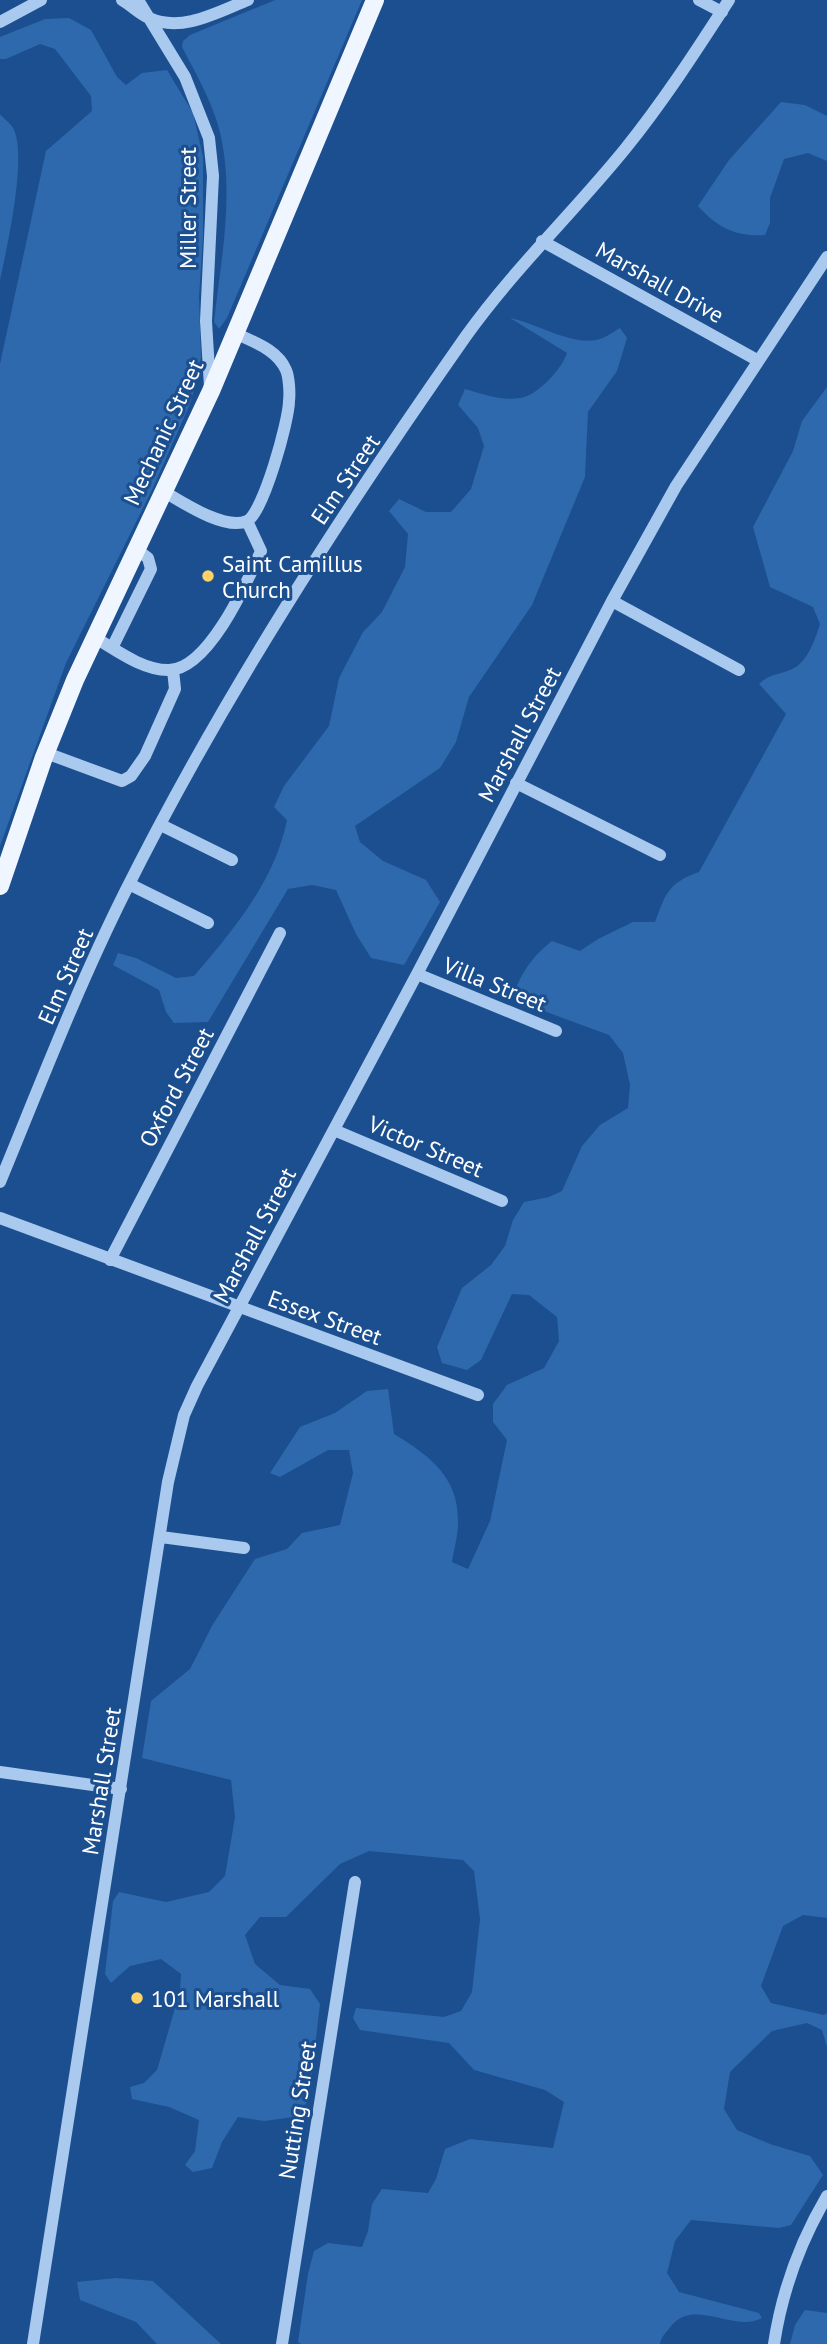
<svg xmlns="http://www.w3.org/2000/svg" width="827" height="2344" viewBox="0 0 827 2344" font-family="'PT Sans',sans-serif">
<style>
.green{fill:#2e69ad}
.lines{fill:none;stroke-linecap:round;stroke-linejoin:round}
.minor{stroke:#a9c9ee;stroke-width:12}
.major{stroke:#f0f6ff;stroke-width:18}
.poi-dot{fill:#ffd166;stroke:#1b4f8f;stroke-width:2.5}
.labels{text-anchor:middle;dominant-baseline:central;stroke-width:6;stroke-linejoin:round;paint-order:stroke}
.street-label{font-size:23px;fill:#fff;stroke:#1b4f8f}
.poi-label{font-size:23px;fill:#fff;stroke:#1b4f8f;text-anchor:start}
</style>
<rect width="100%" height="100%" fill="#1b4f8f"/>
<path class="green" d="M275,0H362L227,318L219,329L214,322C221,259 236,188 218,125C210,98 195,72 182,47L183,41L190,35Z
M69,18L91,30L117,77L126,85L142,73L167,70L193,113L203,157V237L199,297L201,357L196,383L190,404L152,490L66,663L0,846V364L46,151L92,111L91,96L55,49L40,44L6,59H0V37L45,19Z
M781,102L805,105L827,116V161L808,153L784,159L770,198V223L765,235C736,237 718,228 698,206L729,160Z
M0,114C4,119 12,124 14,130C27,158 7,248 0,280Z
M510,318C536,323 570,345 596,340C604,339 613,332 620,328L627,338L617,371L588,412L585,477L532,605L469,697L456,742L440,768L355,826L360,842L383,861L426,880L440,902L404,965L371,958L356,934L336,890L312,885L288,889L208,1022L174,1023L166,1012L159,990L113,965L118,953L136,958L176,978L194,976C233,930 275,881 287,820L274,807L284,786L329,726L339,678L363,632L382,612L405,567L408,534L389,511L399,499L426,512H451L471,489L484,446L478,428L458,405L465,389C482,394 502,401 520,398C537,396 562,369 567,353Z
M827,387V1918L803,1915L783,1926L761,1986L771,2003L824,2015L827,2013V2047L822,2030L807,2023L772,2031L730,2072L724,2109L737,2130L770,2144L810,2156L823,2175L791,2225L779,2228L691,2220L675,2241L667,2273L679,2292L759,2313L762,2318C735,2333 695,2298 672,2325C667,2332 661,2336 660,2344H301L298,2342L308,2274L314,2251L328,2243L362,2247L368,2231L372,2204L382,2189L428,2193L436,2179L445,2149L470,2139L553,2148L564,2102L545,2090L474,2070L449,2043L360,2030L353,2018L356,2008L444,2017L461,2011L472,1992L480,1919L474,1871L463,1860L369,1851L340,1864L286,1917H260L245,1935L255,1964L280,1985L310,1989L320,2004L309,2100L294,2117L264,2121L238,2117L222,2142L212,2168L193,2172L185,2165L195,2151L199,2120L169,2107L132,2099L130,2087L144,2083L157,2070L180,1991L181,1974L161,1959L130,1966L111,1983L105,1974L113,1901L119,1892L166,1902L209,1892L225,1876L235,1817L231,1780L142,1758L151,1701L190,1669L213,1624L255,1559L287,1549L302,1533L340,1525L353,1473L349,1450H328L280,1477L270,1473L300,1427L335,1413L367,1391L388,1389L394,1434C430,1456 459,1477 458,1523C458,1536 454,1549 452,1562L468,1569L490,1521L507,1440L493,1422V1404L507,1385L544,1368L559,1341L557,1317L529,1295L512,1294L481,1360L467,1370L442,1363L437,1347L462,1288L491,1265L505,1246L513,1220L524,1202L549,1197L562,1191L582,1146L600,1125L628,1108L630,1085L623,1053L609,1035L530,1006L514,993C523,970 533,956 552,941L580,951L598,939L633,922H655C666,893 668,883 699,872L786,714L759,684C769,674 777,675 790,670C807,664 815,640 820,624L813,607L770,587L753,527L793,451L802,421Z
M116,2278L153,2281L221,2344H157L136,2322L80,2300L77,2282Z
M805,2310L827,2313V2344H790L795,2325Z"/>
<g class="lines">
<path class="minor" d="M122,0C131,5 139,14 149,18C182,33 218,12 248,0
M138,0L185,77L209,138L213,176L206,321L210,387
M699,0L722,12
M0,22L41,0
M542,241L757,360
M163,491C182,502 225,531 247,521C263,514 289,420 289,401C290,393 289,377 286,370C277,349 253,342 235,333
M612,601L739,670
M94,637C116,650 142,670 168,670C208,671 247,582 261,551L247,521
M112,648L151,569L148,558L136,549
M46,753L122,781L131,776L145,756L175,689L173,670
M516,783L660,855
M161,825L232,860
M129,884L208,923
M417,974L556,1031
M334,1130L502,1201
M0,1182C40,1085 78,986 125,892C222,698 341,514 466,336C514,269 573,213 625,149C663,102 696,51 729,0
M0,1218L478,1395
M110,1260L280,933
M161,1537L244,1548
M0,1772L121,1789
M33,2344L168,1482L184,1415L197,1386L417,974L612,601L676,486L827,257
M282,2344L355,1882
M774,2344C782,2291 800,2242 827,2196"/>
<path class="major" d="M0,886L44,757L75,680L211,391L375,0"/>
</g>
<g class="poi-dot">
<circle cx="208" cy="576" r="7"/>
<circle cx="137" cy="1998" r="7"/>
</g>
<g class="labels">
<g class="street-label">
<text transform="translate(187 208) rotate(-90)">Miller Street</text>
<text transform="translate(660 282) rotate(29)">Marshall Drive</text>
<text transform="translate(163 432) rotate(-65)">Mechanic Street</text>
<text transform="translate(345 479) rotate(-56)">Elm Street</text>
<text transform="translate(519 734) rotate(-62)">Marshall Street</text>
<text transform="translate(65 976) rotate(-66)">Elm Street</text>
<text transform="translate(495 984) rotate(22)">Villa Street</text>
<text transform="translate(176 1087) rotate(-62)">Oxford Street</text>
<text transform="translate(426 1146) rotate(23)">Victor Street</text>
<text transform="translate(254 1235) rotate(-62)">Marshall Street</text>
<text transform="translate(325 1317) rotate(20)">Essex Street</text>
<text transform="translate(101 1781) rotate(-81)">Marshall Street</text>
<text transform="translate(297 2110) rotate(-81)">Nutting Street</text>
</g>
<g class="poi-label">
<text x="222" y="563">Saint Camillus<tspan x="222" dy="26">Church</tspan></text>
<text x="151" y="1998">101 Marshall</text>
</g>
</g>
</svg>
